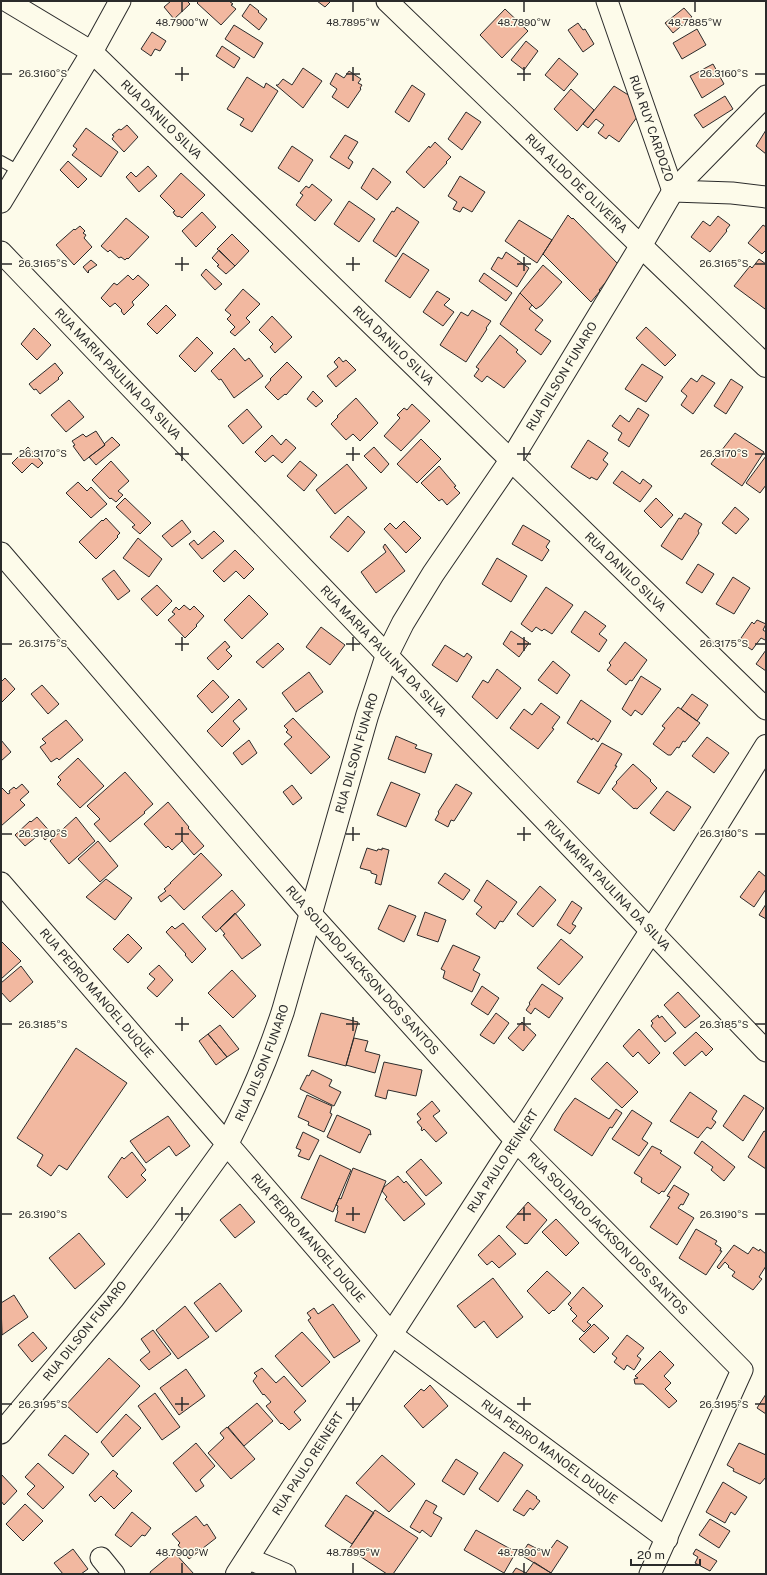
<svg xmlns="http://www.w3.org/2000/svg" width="767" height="1575" viewBox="0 0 767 1575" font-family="'Public Sans',sans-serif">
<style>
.building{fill:#f2b8a0;stroke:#2b2b2b}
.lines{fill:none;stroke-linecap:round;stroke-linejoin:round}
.lane-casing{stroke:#2b2b2b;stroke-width:12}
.street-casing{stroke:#2b2b2b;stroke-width:23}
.secondary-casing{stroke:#2b2b2b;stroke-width:24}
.lane{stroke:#fdfbea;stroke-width:10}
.street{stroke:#fdfbea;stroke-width:21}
.secondary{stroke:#fdfbea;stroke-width:22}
.ticks{fill:none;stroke:#2b2b2b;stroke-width:1.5}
.labels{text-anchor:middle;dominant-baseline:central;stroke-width:3;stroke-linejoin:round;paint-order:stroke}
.street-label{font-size:12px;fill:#2b2b2b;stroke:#fdfbea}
.ticks-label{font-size:10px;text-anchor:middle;fill:#2b2b2b;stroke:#fdfbea;stroke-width:3;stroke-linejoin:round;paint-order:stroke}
</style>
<rect width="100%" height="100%" fill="#fdfbea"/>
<path class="building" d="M171,1H187L190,4L174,19L164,7Z
M199,1H229L233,4L231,5L236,9L221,25L197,3Z
M317,1H329L330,2L325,7Z
M250,4L259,11L258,12L267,19L259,30L242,16Z
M684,8L692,17L673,33L665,23Z
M505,9L528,31L502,58L480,35Z
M578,23L583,30L585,29L594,44L583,52L568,30Z
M234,25L263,43L254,58L225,39Z
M697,29L706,45L682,59L673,43Z
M152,32L166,41L160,51L155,49L151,56L141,49Z
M526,41L538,51L524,70L511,60Z
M222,46L240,58L234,68L216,56Z
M559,58L578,74L564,91L545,75Z
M713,64L724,84L702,98L690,76Z
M303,68L322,81L303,108L276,85H278L283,79L292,85Z
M349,71L361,79L358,83L362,85L360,88L361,89L348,108L332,97L337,89L330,84L336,73L344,78Z
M247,77L264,88L266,83L278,91L252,132L240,125L244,119L227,109Z
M412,85L425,94L409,122L395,112Z
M614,86L630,96L637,117L619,142L609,135L606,139L598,133L604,125L596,119L588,128L583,124Z
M571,89L594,110L577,131L554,109Z
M725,96L733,109L703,128L694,115Z
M466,112L481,122L462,150L448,139Z
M127,125L138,137L124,152L112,139L114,136L112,135L119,129L121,130Z
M86,128L118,152L101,177L72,155L77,149L73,146Z
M766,130V154L756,146Z
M345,135L358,142L348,158L353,162L349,169L330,157Z
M435,142L451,157L446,162L447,163L424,188L406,172L429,146L430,148Z
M292,146L313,160L299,182L278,168Z
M68,161L87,179L78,188L60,170Z
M148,166L157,176L139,192L126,177L131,172L136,177Z
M373,168L391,182L377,200L361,188Z
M181,173L205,195L182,218L179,216L178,217L175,215L173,212L175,211L160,196Z
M460,176L485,192L472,212L463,207L460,212L453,209L457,202L448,196Z
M312,184L332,200L315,221L296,205L303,195L300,193L306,186L309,188Z
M349,201L375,219L359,242L334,224Z
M397,207L419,222L396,257L373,241L392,211L394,212Z
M202,212L216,227L196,247L182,231Z
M568,215L572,219L573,218L620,266L599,290L600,291L591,302L543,254Z
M718,216L730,225L726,230L727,231L710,252L691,237L703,221L710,226Z
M126,218L149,237L128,259L127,258L125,260L121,257L119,258L110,250L108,252L101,246Z
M519,220L552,240L537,263L505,241Z
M763,225L766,227V250L762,254L748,243Z
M80,226L85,231L83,233L86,235L84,238L92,247L74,265L56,245L74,229L75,230Z
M232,234L249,251L235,266L217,249Z
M219,250L235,266L226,274L217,266L219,265L212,258Z
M506,252L529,268L517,287L491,269L498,257L502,259Z
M403,253L429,270L410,298L385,281Z
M759,259L766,264V307L765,309L734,286L750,266L752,268Z
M91,260L97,265L88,271L89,272L88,273L83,267Z
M543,265L562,282L542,305L536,309L520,293Z
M206,269L222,284L215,290L201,275Z
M484,273L512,293L506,301L479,281Z
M128,275L133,280L138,275L149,285L132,302L134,305L124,315L121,311L122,310L115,303L110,307L101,298L114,283L117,285Z
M243,289L260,304L246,318L250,322L235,336L230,332L235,327L227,319L231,315L225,310Z
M437,291L450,299L444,305L454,312L443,326L423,312Z
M520,293L532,305L529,309L543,320L535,330L551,341L541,355L500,324Z
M166,305L176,315L157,334L147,324Z
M472,310L491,321L486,328L487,329L466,362L440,345L461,312L468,316Z
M272,316L292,337L275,353L270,347L273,344L259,330Z
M646,327L676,355L665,366L636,338Z
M34,328L51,345L37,360L21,344Z
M500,335L518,350L516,352L526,361L504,388L487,376L482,382L474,376L479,369L476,367Z
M197,337L213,353L195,372L179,356Z
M234,348L245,361L249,358L263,376L234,398L221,379L219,380L211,371Z
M339,357L343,362L346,360L356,370L336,387L327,376L338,367L334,362Z
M287,362L302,377L286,395L285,394L278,400L265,387L271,380L270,379Z
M55,363L63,373L58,378L59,379L40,394L36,389L34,390L29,384Z
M642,364L663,377L646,402L625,389Z
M702,375L715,383L693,414L681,405L687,396L681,391L691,378L697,382Z
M731,379L743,387L726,414L714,406Z
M313,391L323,401L316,407L307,399Z
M356,398L378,423L360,441L353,434L346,440L331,424L338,417L337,416Z
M69,400L84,417L66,432L51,415Z
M412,404L430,421L401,451L384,436L400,418L397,415L404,408L407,410Z
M638,408L649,415L629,447L618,440L622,433L612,426L620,415L629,422Z
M247,409L262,427L243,444L228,426Z
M96,431L105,445L84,461L73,446L75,445L72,441L83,434L86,437Z
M735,433L764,452L742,486L711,464Z
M272,435L281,445L286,439L296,448L282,463L273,455L265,462L255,452Z
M112,437L120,445L96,465L89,457L105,445L104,444Z
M421,439L441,459L417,483L397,464Z
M588,440L608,453L603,460L608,464L597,480L591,477L590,479L571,467Z
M28,447L43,463L38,468L32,463L22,473L12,463Z
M374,447L389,464L381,473L364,456Z
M766,456V485L760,493L746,483Z
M111,461L129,481L118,491L123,495L116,502L111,498L110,499L92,480Z
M300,461L317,475L304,491L287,476Z
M347,464L367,488L335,514L316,490Z
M439,466L456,486L454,487L460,493L447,505L442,499L439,501L421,483Z
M622,471L640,484L643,479L652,486L640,502L613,483Z
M78,482L87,491L91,487L107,504L91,518L66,493Z
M125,498L151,523L140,534L132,527L135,525L116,507Z
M656,498L673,515L661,528L644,511Z
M735,507L749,519L736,534L722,523Z
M685,513L702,524L698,531L699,533L682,560L661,546L679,518L681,519Z
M348,516L365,532L348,552L330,537Z
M106,518L120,533L117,536L118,537L96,559L79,542L102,520L103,521Z
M182,520L191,532L172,547L162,536Z
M404,521L421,538L406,553L384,529L390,523L396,529Z
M523,525L550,541L546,547L549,550L542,561L512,544Z
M214,531L224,541L202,559L189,544L194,540L198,545Z
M138,538L162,559L149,577L123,558Z
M385,544L405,571L376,593L361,572L386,552L383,547Z
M235,550L254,569L244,579L236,571L224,582L213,571Z
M497,558L527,576L511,602L482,584Z
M698,564L714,574L702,593L686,583Z
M114,570L130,591L118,600L102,579Z
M733,577L750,588L734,614L716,604Z
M157,585L172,601L157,616L141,599Z
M546,587L573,605L552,634L544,629L542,631L536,627L532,632L521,624Z
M249,595L268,614L242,639L224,620Z
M184,605L190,610L194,606L204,616L196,625L197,626L185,638L168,620L175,614L172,612L176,607L179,610Z
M585,611L606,626L599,634L607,640L599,652L571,632Z
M757,620L766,624L763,630L766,632V639L765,640L761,638L752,650L739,641L752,622L754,624Z
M321,627L345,645L330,665L306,647Z
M511,631L529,643L519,657L503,644Z
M225,641L230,647L226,650L232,656L218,670L207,658Z
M625,642L647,660L632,681L630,680L626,685L607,670L611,665L609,663Z
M278,643L284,649L263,668L256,662Z
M445,645L464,657L467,653L472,657L457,682L432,665Z
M766,650V671L756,664Z
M553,661L570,675L557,694L538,680Z
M497,669L521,688L497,719L472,697L483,680L488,683Z
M309,672L323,692L296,712L282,693Z
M641,676L661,689L642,715L635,710L631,716L622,709Z
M5,678L15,689L1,703V682Z
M213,680L229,697L212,713L197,696Z
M42,685L59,704L48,714L31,694Z
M692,694L708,705L697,721L681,709Z
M239,699L247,709L233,721L240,729L222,747L207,731Z
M581,700L611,721L598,742L593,738L592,740L567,723Z
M541,703L560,717L552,728L554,729L538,749L510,728L524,709L532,715Z
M678,707L700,723L685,742L683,741L679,748L677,747L671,755H668L653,744L665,728L662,726Z
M293,718L330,757L311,774L284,744L292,737L286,732L288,730L284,726Z
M66,720L83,740L59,760L57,758L51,762L40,747L46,743L42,739Z
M396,736L417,745L415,748L432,754L425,773L388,759Z
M707,737L729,753L714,773L692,756Z
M1,740L11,752L1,761Z
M249,740L257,753L242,765L233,753Z
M602,743L622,754L615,766H617L599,794L577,782Z
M78,758L104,786L80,808L57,784L61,780L58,777Z
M633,764L651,780L650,781L657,788L637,809L635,808L634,809L612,789L617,783L616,782Z
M125,772L153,804L144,812L145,813L110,842L94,824L100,819L87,806Z
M391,782L420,794L406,827L377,815Z
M22,784L29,792L20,800L25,805L1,826V787L8,794L10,793L9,791L14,787L16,789Z
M456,784L472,793L454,821L451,820L448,827L435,820L439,813L438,812Z
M292,785L302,798L293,805L283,792Z
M667,791L691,807L674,831L650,813Z
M168,802L189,827L188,828L204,846L194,855L182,841L172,850L168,846L166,848L144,824Z
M37,817L52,834L45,840L40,834L25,846L15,835L30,821L31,822Z
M76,817L95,841L69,864L50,841Z
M98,841L118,866L100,882L78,859Z
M367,848L377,851L378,849L382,850V848L389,850L381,885L375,883L377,875L371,873V871L360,868Z
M201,853L222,875L184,910L170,895L161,902L158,897L166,891L164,889L171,883H170Z
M759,871L766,877V889L754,907L740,897Z
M445,873L470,890L463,900L438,883Z
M106,879L132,898L115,920L86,897Z
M487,880L517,902L503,922L500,921L495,929L476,914L482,907L474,901Z
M540,886L556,900L533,927L517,914Z
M232,890L245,905L216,932L202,917Z
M572,901L582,908L572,924L576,926L570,934L557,925Z
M766,904V919L759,915Z
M389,905L416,916L404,942L378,929Z
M425,912L446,920L438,942L417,935Z
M235,913L261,945L242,959L223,935L225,934L220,928Z
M183,923L206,949L192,963L185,955L186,954L166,932L172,926L175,929Z
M128,934L142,948L128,963L113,949Z
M561,939L583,957L559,985L537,968Z
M1,941L21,961L1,979Z
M453,945L480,957L473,970L480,974L472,992L443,978L445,971L441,969Z
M159,965L173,980L157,997L147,988L155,979L149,974Z
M21,966L33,982L10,1002L1,992V983Z
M232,970L256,996L233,1018L208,993Z
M542,984L563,998L549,1018L535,1008L531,1014L526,1010L530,1004L529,1003Z
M482,986L499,998L488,1015L471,1004Z
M678,992L700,1016L685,1028L664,1005Z
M321,1013L358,1022L346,1066L308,1056Z
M496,1013L509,1023L494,1044L480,1035Z
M658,1015L659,1018L662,1016L676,1033L665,1042L651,1026L653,1023L651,1021Z
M522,1022L536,1035L523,1051L508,1038Z
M220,1025L239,1049L227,1057L208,1034Z
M639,1029L660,1053L649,1064L638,1052L633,1057L623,1046Z
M696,1032L713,1049L706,1056L702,1051L685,1066L673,1053Z
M208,1034L227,1057L216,1065L199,1041Z
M354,1038L368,1041L365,1051L380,1055L375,1073L346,1065Z
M76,1048L127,1083L67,1170L59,1165L51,1176L37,1166L43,1155L17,1138Z
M384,1062L422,1070L416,1096L388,1090L386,1099L375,1096Z
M607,1062L638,1092L622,1108L591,1079Z
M312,1070L332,1080L329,1086L341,1092L334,1106L300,1089L307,1075L309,1076Z
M690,1092L717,1111L712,1119L716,1122L711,1129L707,1127L698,1138L670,1121Z
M307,1095L332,1106L330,1113L332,1114L324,1132L308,1125L309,1122L298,1117Z
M744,1095L764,1108L743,1141L723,1126Z
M575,1098L609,1119L616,1109L622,1113L612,1128L610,1127L592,1156L554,1130L563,1114Z
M432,1101L440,1111L433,1116L447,1133L436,1142L424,1129L422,1131L421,1129L422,1128L417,1122L421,1119L417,1114Z
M632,1110L652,1123L642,1139L648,1143L639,1156L612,1139Z
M337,1115L370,1130L371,1135L369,1134L360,1153L327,1137Z
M168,1116L190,1146L176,1156L169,1146L146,1163L130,1141Z
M764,1131L766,1132V1169L748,1157Z
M303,1132L319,1140L309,1160L298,1156L301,1150L296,1148Z
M702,1141L735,1167L724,1181L711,1170L713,1167L694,1153Z
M652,1146L662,1151L660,1153L681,1167L664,1192L662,1191L659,1194L641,1182L642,1178L634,1173Z
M132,1152L146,1170L141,1175L146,1180L127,1198L108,1177L122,1157L124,1159Z
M320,1155L351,1170L333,1212L301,1198Z
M421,1159L442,1183L426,1196L406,1172Z
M353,1168L386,1181L365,1233L335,1221L338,1211L337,1210L338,1206L336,1205L339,1198L341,1199Z
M398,1176L404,1183L406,1181L425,1204L404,1221L385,1199L387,1197L382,1191L384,1187Z
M674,1185L689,1194L683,1205L681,1204L678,1208L694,1218L677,1245L650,1227L670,1197L667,1196Z
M528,1202L547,1220L527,1244L526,1243L525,1244L506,1227Z
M240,1204L255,1222L235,1238L220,1220Z
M556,1219L579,1243L566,1256L542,1232Z
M696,1229L717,1241L715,1244L721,1248L720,1251H722L706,1275L679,1258Z
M79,1233L105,1264L75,1289L49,1258Z
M499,1235L516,1254L499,1268L492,1261L487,1265L478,1255Z
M734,1245L748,1254L753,1247L759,1251L760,1249L766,1254V1266L759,1277L762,1279L753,1290L732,1276L735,1272L728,1267L729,1266L725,1262L719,1269L717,1267Z
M547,1271L571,1293L554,1311L553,1310L549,1314L527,1291Z
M493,1278L523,1317L497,1338L484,1321L475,1328L457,1306Z
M220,1283L242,1311L216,1332L194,1303Z
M583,1287L603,1306L587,1322L591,1325L584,1332L572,1321L577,1316L570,1309L572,1308L568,1304Z
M14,1295L28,1317L2,1335L1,1303Z
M333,1304L360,1341L334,1358L308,1320L311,1318L307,1313L314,1308L318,1314Z
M185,1306L209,1337L178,1359L156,1330Z
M594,1324L609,1338L594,1353L579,1339Z
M153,1330L171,1354L149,1370L140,1360L150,1352L141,1339Z
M33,1332L47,1348L32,1362L18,1345Z
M302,1332L330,1362L302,1387L275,1356Z
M627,1335L644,1348L637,1356L641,1359L634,1370L627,1365L624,1370L614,1362L617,1358L612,1354Z
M660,1351L674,1365L664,1376L671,1383L665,1389L677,1401L669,1408L643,1384H635L634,1379L638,1378L635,1376Z
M109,1358L140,1386L97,1433L66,1405Z
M262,1368L276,1383L284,1376L306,1401L294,1412L301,1420L289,1430L282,1423L281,1424L266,1406L271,1402L264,1394L263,1395L253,1381L257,1376L254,1373Z
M186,1369L205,1396L179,1415L160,1388Z
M430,1385L448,1406L423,1428L404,1406L421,1389L424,1391Z
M155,1393L180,1427L162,1440L138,1406Z
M766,1394V1414L757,1408Z
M257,1403L273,1421L244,1446L228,1427Z
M126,1414L141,1428L113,1457L101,1442Z
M227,1427L255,1459L231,1479L208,1453L224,1438L220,1433Z
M65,1435L89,1454L73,1474L48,1455Z
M196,1443L215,1466L200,1480L204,1486L196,1492L173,1463Z
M739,1443L766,1455V1477L760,1484L733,1471L734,1469L727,1465Z
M504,1452L523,1465L498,1502L479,1489Z
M382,1455L415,1484L389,1512L356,1483Z
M456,1459L478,1473L464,1495L442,1481Z
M38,1463L64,1487L43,1509L27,1494L35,1486L25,1477Z
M113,1470L118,1474L116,1476L132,1491L114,1509L101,1496L95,1502L89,1495Z
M1,1474L17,1491L4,1505L1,1501Z
M723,1482L747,1497L735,1515L731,1512L725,1523L706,1512Z
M527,1490L537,1497L536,1498L540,1501L533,1510L530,1508L524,1516L513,1510Z
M346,1495L374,1513L352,1544L325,1526Z
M426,1500L437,1506L433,1513L442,1518L431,1537L422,1530L420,1533L410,1527Z
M25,1504L43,1521L23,1541L6,1524Z
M375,1510L418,1538L393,1574H387L349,1549Z
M132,1512L151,1528L145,1536L142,1535L131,1547L115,1535Z
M196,1516L204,1526L207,1524L216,1538L189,1559L178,1545L180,1543L172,1534Z
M710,1519L730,1531L719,1548L699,1535Z
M476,1530L516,1552L504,1573L464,1550Z
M557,1540L568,1547L551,1573L521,1555L528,1544L547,1554Z
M73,1549L88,1569L81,1574H63L54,1563Z
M696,1549L717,1561L710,1571L695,1563L698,1557L693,1554Z
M174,1552L194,1574H151L150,1572Z
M534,1562L551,1573L550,1574H512L516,1568L526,1573Z"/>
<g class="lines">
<defs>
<path id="lane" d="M1,161L19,171"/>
<g id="street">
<path id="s1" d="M7,1L92,52L766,709"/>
<path id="s2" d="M387,1L641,246L673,191L766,96"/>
<path id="s3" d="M607,1L673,191L732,193L766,197"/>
<path d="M1,202L92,52L120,1"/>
<path id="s4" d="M1,252L766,1051"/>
<path id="s5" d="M1,553L311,914L516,1141L742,1370L650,1574"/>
<path id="s6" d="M1,883L227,1144L162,1234L114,1298L1,1433"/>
<path id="s7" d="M392,1335L667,1539"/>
<path d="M101,1558L114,1574"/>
<path d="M247,1558L285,1574"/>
</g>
<g id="secondary">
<path id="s8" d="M392,1335L227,1144C249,1101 268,1057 283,1011L367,716L387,655L403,623L433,574L511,460L641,246L766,366"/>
<path id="s9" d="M237,1574L651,931L766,746"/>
</g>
</defs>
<use href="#lane" class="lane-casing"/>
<use href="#street" class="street-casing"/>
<use href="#secondary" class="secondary-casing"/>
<use href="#lane" class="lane"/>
<use href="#street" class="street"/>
<use href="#secondary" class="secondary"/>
</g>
<path class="ticks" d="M182,2V12M353,2V12M524,2V12M695,2V12M182,67V81M353,67V81M524,67V81M2,74H12M175,74H189M346,74H360M517,74H531M755,74H765M182,257V271M353,257V271M524,257V271M2,264H12M175,264H189M346,264H360M517,264H531M755,264H765M182,447V461M353,447V461M524,447V461M2,454H12M175,454H189M346,454H360M517,454H531M755,454H765M182,637V651M353,637V651M524,637V651M2,644H12M175,644H189M346,644H360M517,644H531M755,644H765M182,827V841M353,827V841M524,827V841M2,834H12M175,834H189M346,834H360M517,834H531M755,834H765M182,1017V1031M353,1017V1031M524,1017V1031M2,1024H12M175,1024H189M346,1024H360M517,1024H531M755,1024H765M182,1207V1221M353,1207V1221M524,1207V1221M2,1214H12M175,1214H189M346,1214H360M517,1214H531M755,1214H765M182,1397V1411M353,1397V1411M524,1397V1411M2,1404H12M175,1404H189M346,1404H360M517,1404H531M755,1404H765M182,1563V1573M353,1563V1573M524,1563V1573"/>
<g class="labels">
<g class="street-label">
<text stroke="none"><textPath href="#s1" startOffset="196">RUA DANILO SILVA</textPath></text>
<text stroke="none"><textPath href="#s3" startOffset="135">RUA RUY CARDOZO</textPath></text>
<text stroke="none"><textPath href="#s2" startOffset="263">RUA ALDO DE OLIVEIRA</textPath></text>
<text stroke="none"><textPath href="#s1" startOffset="520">RUA DANILO SILVA</textPath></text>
<text stroke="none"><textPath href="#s4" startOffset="169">RUA MARIA PAULINA DA SILVA</textPath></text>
<text stroke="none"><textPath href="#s8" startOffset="1097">RUA DILSON FUNARO</textPath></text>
<text stroke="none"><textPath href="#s1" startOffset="844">RUA DANILO SILVA</textPath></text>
<text stroke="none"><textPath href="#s4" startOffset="553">RUA MARIA PAULINA DA SILVA</textPath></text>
<text stroke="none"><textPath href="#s8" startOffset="665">RUA DILSON FUNARO</textPath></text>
<text stroke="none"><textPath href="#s4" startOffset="877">RUA MARIA PAULINA DA SILVA</textPath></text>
<text stroke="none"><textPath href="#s5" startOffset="552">RUA SOLDADO JACKSON DOS SANTOS</textPath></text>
<text stroke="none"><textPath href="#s6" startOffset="146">RUA PEDRO MANOEL DUQUE</textPath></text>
<text stroke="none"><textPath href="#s8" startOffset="341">RUA DILSON FUNARO</textPath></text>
<text stroke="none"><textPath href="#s9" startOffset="491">RUA PAULO REINERT</textPath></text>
<text stroke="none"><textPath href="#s5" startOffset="912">RUA SOLDADO JACKSON DOS SANTOS</textPath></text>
<text transform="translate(308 1238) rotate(49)">RUA PEDRO MANOEL DUQUE</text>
<text transform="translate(85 1331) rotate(-51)">RUA DILSON FUNARO</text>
<text stroke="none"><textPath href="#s7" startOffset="196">RUA PEDRO MANOEL DUQUE</textPath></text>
<text stroke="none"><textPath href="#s9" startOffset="131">RUA PAULO REINERT</textPath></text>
</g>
</g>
<g class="ticks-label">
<text x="182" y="26">48.7900°W</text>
<text x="353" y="26">48.7895°W</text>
<text x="524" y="26">48.7890°W</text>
<text x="695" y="26">48.7885°W</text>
<text x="43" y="77">26.3160°S</text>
<text x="724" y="77">26.3160°S</text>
<text x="43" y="267">26.3165°S</text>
<text x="724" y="267">26.3165°S</text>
<text x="43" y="457">26.3170°S</text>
<text x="724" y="457">26.3170°S</text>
<text x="43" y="647">26.3175°S</text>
<text x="724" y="647">26.3175°S</text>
<text x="43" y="837">26.3180°S</text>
<text x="724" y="837">26.3180°S</text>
<text x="43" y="1028">26.3185°S</text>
<text x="724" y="1028">26.3185°S</text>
<text x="43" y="1218">26.3190°S</text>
<text x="724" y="1218">26.3190°S</text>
<text x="43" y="1408">26.3195°S</text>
<text x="724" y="1408">26.3195°S</text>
<text x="182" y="1556">48.7900°W</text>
<text x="353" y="1556">48.7895°W</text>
<text x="524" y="1556">48.7890°W</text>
</g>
<rect width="767" height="1575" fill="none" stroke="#2b2b2b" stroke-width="4"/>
<path d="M631 1559v6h69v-6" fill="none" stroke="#2b2b2b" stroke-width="2"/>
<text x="637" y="1559" font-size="12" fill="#2b2b2b" stroke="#fdfbea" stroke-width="3" paint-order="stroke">20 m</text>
</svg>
